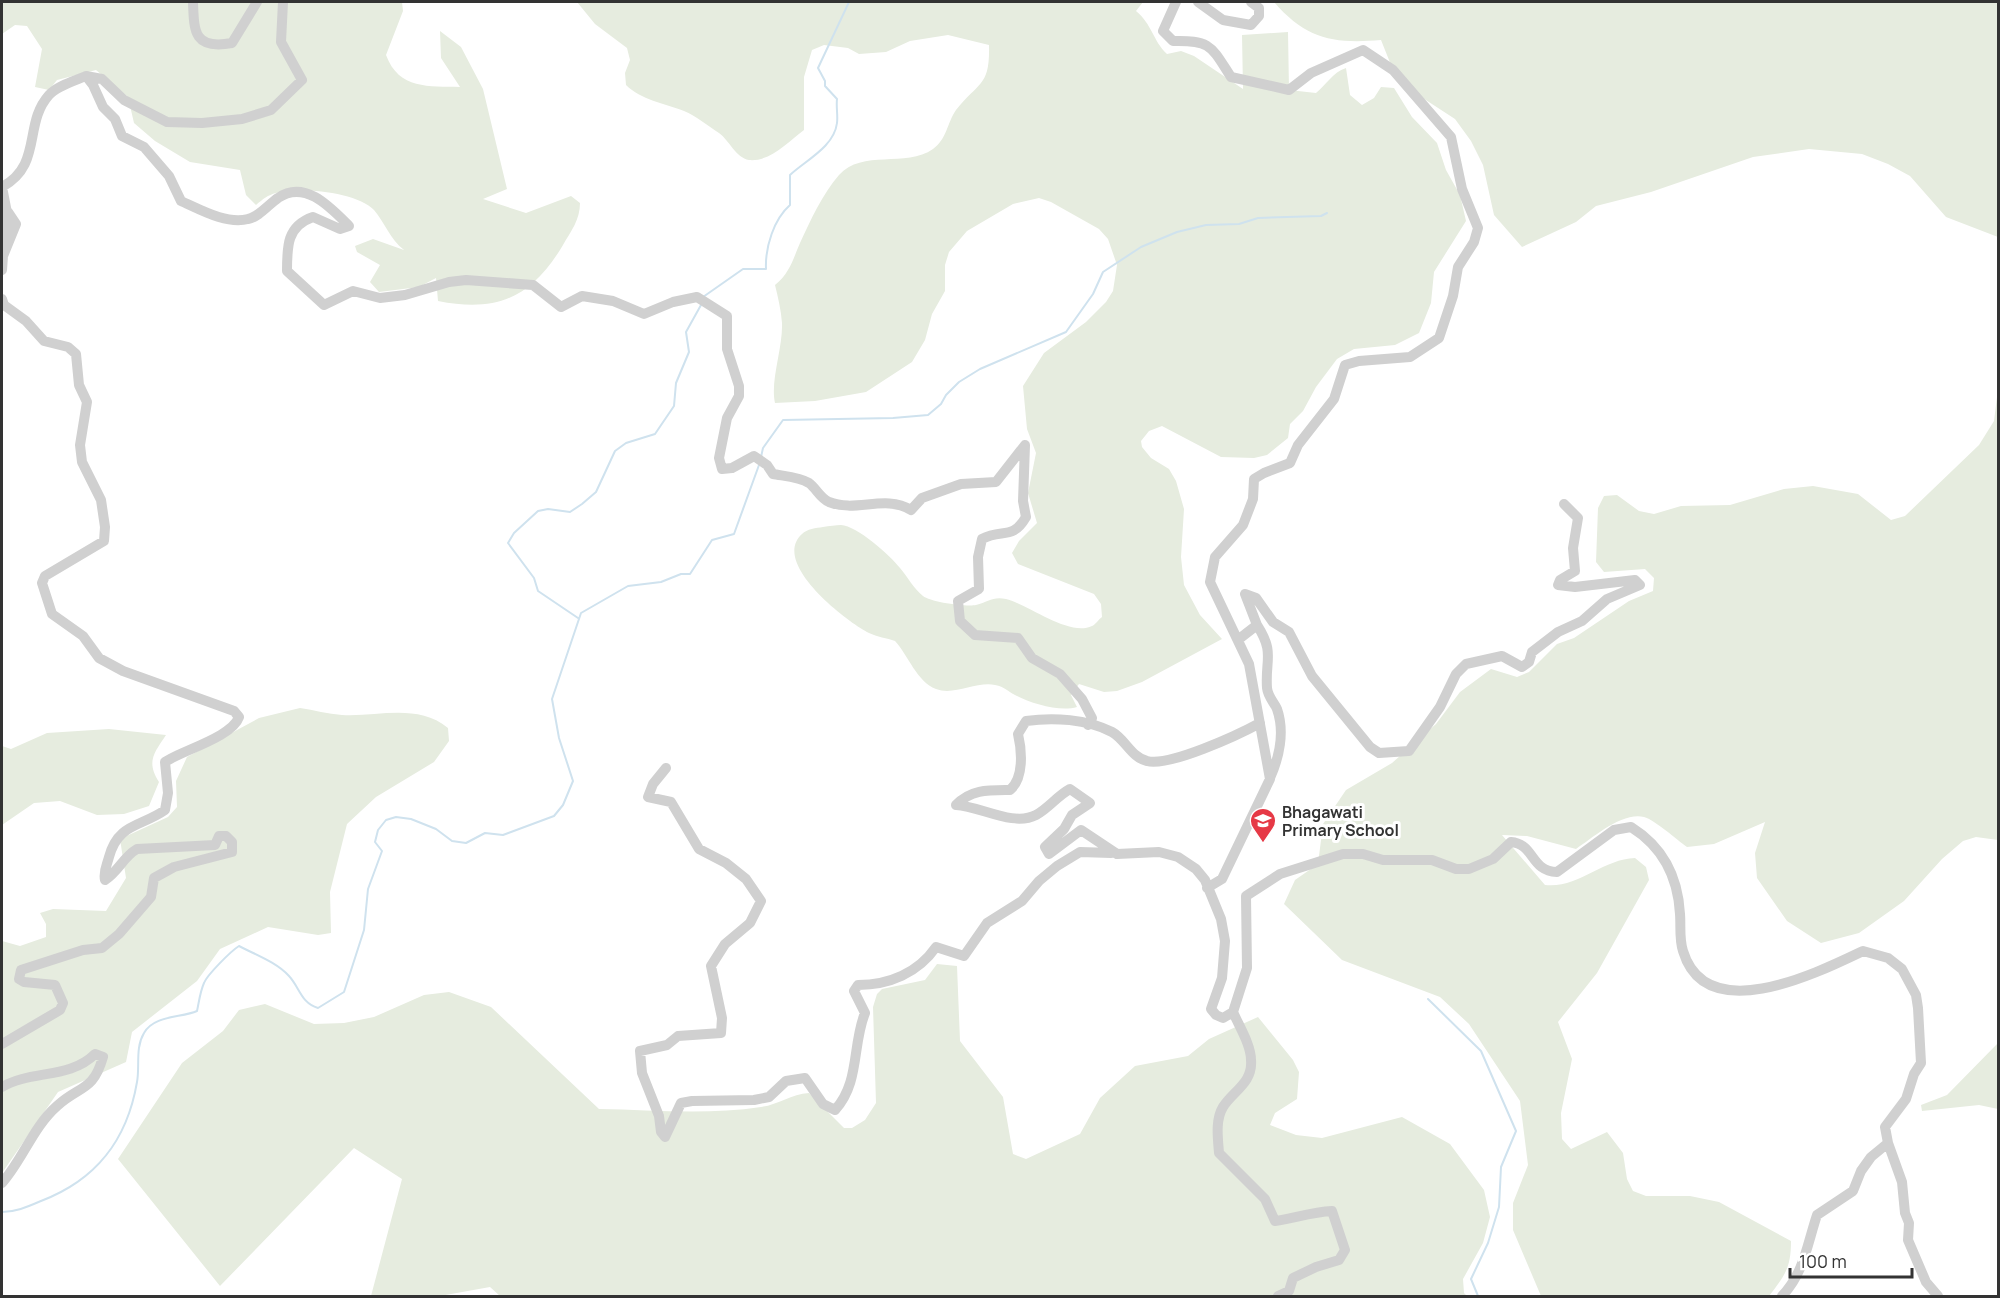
<svg xmlns="http://www.w3.org/2000/svg" width="2000" height="1298" viewBox="0 0 2000 1298" font-family="Manrope,sans-serif">
<style>
.green{fill:#e6ecdf}
.lines{fill:none;stroke-linecap:round;stroke-linejoin:round}
.stream{stroke:#cfe2ee;stroke-width:2}
.minor{stroke:#d0d0d0;stroke-width:10}
.labels{text-anchor:middle;dominant-baseline:central;stroke-width:6;stroke-linejoin:round;paint-order:stroke}
.poi-label{font-size:16px;font-weight:bold;fill:#333;stroke:#fff;text-anchor:start}
</style>
<rect width="100%" height="100%" fill="#fff"/>
<path class="green" d="M2,2H402L403,11L386,55C399,90 429,86 460,87L441,58L440,31L461,47L483,89L507,189L483,199L526,213L571,196L580,203C580,220 571,231 563,245C532,297 498,313 438,301L436,278L419,287L379,292L370,282L380,265L357,252L355,246L373,239L404,250C390,239 385,223 374,210C358,192 297,186 276,193C268,195 263,199 256,205L246,195L240,170L190,162L155,141L134,123L128,97L96,70L57,80L49,90L35,87L42,49L27,26L15,25L2,34Z
M577,2H1143L1136,11C1152,24 1153,41 1167,54L1181,51L1194,56L1243,89L1242,35L1288,32L1289,90L1316,93C1328,83 1332,73 1346,68L1350,95L1362,105L1374,98L1381,87L1394,88L1412,117L1437,143L1446,170L1460,195L1466,221L1434,272L1431,303L1419,333L1395,345L1354,349L1337,359L1316,387L1303,411L1290,424L1288,438L1267,455L1254,458L1221,457L1162,426L1149,431L1141,441L1142,447L1151,458L1169,469L1176,481L1184,509L1181,557L1184,585L1200,615L1222,639L1142,682L1117,691L1104,692L1079,684L1071,695L1077,707C1060,712 1032,704 1015,695C1007,691 1005,687 995,685C977,681 954,696 936,689C917,682 908,655 895,641C887,638 877,637 869,633C847,622 770,563 802,534C807,529 816,528 823,527C829,526 836,525 841,525C857,526 890,555 900,568C907,576 914,589 923,596C930,602 966,607 976,605C988,602 993,596 1006,599C1029,605 1069,637 1092,626C1095,625 1099,619 1102,617L1101,604L1094,594L1018,564L1012,553L1019,541L1037,523L1028,493L1036,453L1027,429L1023,386L1044,353L1086,322L1106,302L1113,291L1117,265L1108,239L1099,229L1051,202L1039,198L1013,204L967,231L949,252L945,265V291L932,314L925,340L912,362L866,392L815,401L775,403C770,381 783,348 782,323C781,310 778,297 775,285C790,273 793,259 800,243C810,221 823,193 839,175C862,149 906,168 933,149C947,139 947,123 956,110C979,81 990,87 989,45L948,35L910,41L886,52L859,54L848,48L824,45L812,50L804,77V130C788,142 770,162 749,160C736,158 729,140 719,133C708,126 696,116 684,111C664,103 641,100 626,85L625,73L630,60L627,48L595,24Z
M1274,2H1998V237L1946,217L1910,176L1888,164L1862,154L1809,149L1753,157L1651,192L1596,206L1576,222L1522,247L1494,215L1483,165L1471,141L1455,119L1412,91L1393,70L1381,40C1333,44 1306,39 1274,2Z
M1998,389V840L1976,837L1963,841L1942,859L1904,901L1859,933L1821,943L1787,921L1757,878L1755,853L1765,822L1714,844L1687,847C1677,840 1655,820 1644,817C1621,812 1593,838 1576,849L1527,836L1502,835L1545,885C1577,889 1603,859 1635,858L1646,867L1649,880L1597,973L1558,1022L1572,1059L1561,1113L1562,1139L1571,1149L1607,1132L1623,1153L1627,1179L1633,1191L1646,1196H1690L1719,1202L1791,1241C1791,1268 1785,1275 1769,1296H1541L1513,1230V1203L1528,1165L1520,1101L1469,1024L1440,997L1342,960L1284,904L1295,880L1318,864L1323,824L1346,790L1392,763L1436,724L1460,692L1491,669L1517,677L1529,672L1557,644L1574,638L1629,601L1653,591L1654,578L1645,569L1604,572L1596,562L1598,508L1604,496L1617,495L1639,511L1654,514L1681,506L1730,505L1784,489L1813,486L1858,494L1891,520L1905,516L1979,445L1994,421Z
M300,708C314,710 328,714 342,715C379,717 417,703 448,728L449,741L434,762L376,797L347,824L330,892L331,933L318,935L268,927L220,949L197,981L132,1032L126,1062L58,1092L2,1173V941L20,946L46,937V924L40,913L53,909L106,911L126,878L120,839L168,817L177,807L176,781L187,757L259,718Z
M109,729L166,735C154,753 146,762 159,782L149,806L124,814L97,815L60,801L34,803L2,825V746L11,749L47,733Z
M937,964L957,966L960,1041L1003,1097L1013,1154L1026,1159L1080,1134L1100,1098L1135,1066L1188,1056L1209,1039L1258,1017L1293,1060L1299,1072L1297,1099L1275,1113L1270,1125L1296,1135L1322,1138L1402,1117L1450,1144L1484,1190L1490,1217L1483,1243L1463,1279L1464,1293L1467,1296H500L490,1287L440,1296H371L402,1179L354,1148L220,1286L118,1159L182,1063L223,1031L239,1010L265,1004L314,1024L344,1023L374,1017L424,995L449,992L491,1007L599,1109C653,1110 708,1115 761,1107C778,1105 791,1094 809,1093L844,1128H852L865,1120L876,1103L873,1007L877,994L882,989L925,980Z
M1998,1043V1109L1979,1105L1922,1111L1921,1105L1947,1095Z"/>
<g class="lines">
<path class="stream" d="M703,297L743,269H766C765,247 774,219 790,205V175C806,160 834,147 837,123C838,115 836,107 837,99L825,86V81L818,68L849,2
M761,457L763,448L783,420L893,418L928,415L941,404L946,395L959,382L980,369L1066,332L1093,294L1103,272L1141,247L1177,232L1206,225L1239,224L1258,218L1321,216L1327,213
M578,618L538,591L534,578L508,543L514,533L538,511L548,509L570,512L582,504L596,492L615,451L626,443L655,434L674,406L676,383L689,352L686,332L701,305
M1428,999L1481,1051L1516,1131L1501,1167L1499,1207L1488,1243L1471,1279L1478,1296
M2,1212C16,1212 27,1207 41,1201C96,1180 127,1141 137,1082C140,1066 135,1048 144,1033C154,1015 181,1018 197,1011C199,1002 200,992 204,983C207,975 231,951 239,946C256,955 276,962 289,976C300,988 301,1003 318,1008L344,992L364,930L368,889L382,851L375,842L378,830L386,820L396,817L411,819L436,829L452,841L466,843L485,833L503,835L554,816L563,805L573,781L559,738L552,699L581,613L628,586L661,582L681,574H690L712,540L734,534L759,465"/>
<path class="minor" d="M193,2C194,32 194,50 232,43L257,2
M1176,2L1163,31L1173,41C1211,40 1211,46 1231,77L1289,90L1311,73L1363,50L1393,70L1451,137L1462,189L1478,228L1474,242L1458,267L1453,296L1439,338L1410,357L1359,361L1345,365L1334,399L1298,445L1290,463L1264,473L1254,479L1253,499L1243,525L1215,557L1210,582L1249,664L1270,779L1222,879L1207,888
M1198,2L1223,20L1251,25L1259,16V8L1251,2
M86,76L102,79L124,100L167,122L202,123L242,119L271,110L302,80L281,42L283,2
M2,245L8,218L2,187C43,165 23,124 49,95C57,86 74,81 86,76L93,85L103,107L115,119L122,136L144,147L169,176L181,201C199,209 227,225 248,219C259,217 269,204 278,198C305,179 331,208 349,226L340,229L313,217C287,226 287,246 287,271L324,305L353,291L380,298L405,295L449,282L466,280L533,285L561,307L582,296L613,301L644,314L673,302L697,297L727,316V349L739,386V396L727,418L719,458L722,469L732,468L754,456L767,465L773,474C783,476 800,477 809,483C816,488 820,498 829,502C856,513 885,494 911,510L922,498L961,484L996,482L1025,445L1023,501L1026,517C1012,541 1002,528 982,539L978,557L979,589L958,601L960,621L975,635L1018,638L1032,658L1060,674L1082,699L1092,718L1088,725
M2,270L3,256L16,224L8,212
M2,299L4,305L26,321L44,341L68,347L76,354L79,385L87,402L80,445L82,462L101,500L105,527L104,541L45,576L42,583L52,614L83,636L99,658L123,671L234,711L239,717C232,737 183,750 165,762L168,793L165,810C141,827 118,823 109,857C107,865 103,871 105,880C119,871 123,857 137,849L215,845L219,836H226L232,842V852L174,867L154,878L151,897L119,934L102,948L83,950L21,970L19,979L24,982L55,985L63,1003L60,1010L2,1044
M1257,625C1275,653 1265,659 1267,688C1268,697 1274,702 1277,709C1285,732 1279,758 1270,778
M1239,639L1257,625L1245,594L1256,598L1273,622L1289,632L1312,676L1370,747L1379,753L1409,751L1440,707L1456,674L1466,664L1502,656L1522,667L1529,662L1532,652L1558,632L1582,621L1607,599L1640,585L1635,580L1575,587L1558,585L1560,580L1575,571L1573,548L1578,518L1564,504
M1260,723C1238,735 1169,767 1147,761C1132,758 1125,739 1112,732C1087,719 1053,717 1026,721L1018,734C1022,751 1024,778 1010,790C989,790 971,789 956,805C980,806 1013,827 1036,815C1049,808 1057,796 1070,789L1090,803L1072,815L1064,829L1045,847L1049,854L1081,830L1117,854L1159,852L1178,857L1196,869L1205,880L1221,919L1225,941L1222,978L1211,1009L1216,1015L1223,1018L1233,1012L1247,968L1246,896L1280,874L1343,854H1363L1383,860H1432L1456,869H1469L1493,859L1511,842C1535,844 1530,871 1557,872L1614,830L1631,827C1663,847 1678,877 1680,914C1681,926 1679,939 1683,951C1706,1028 1817,973 1863,951L1888,958L1902,969L1916,995L1918,1008L1921,1063L1914,1074L1906,1099L1885,1127L1888,1143L1902,1182L1905,1213L1909,1223L1908,1240L1926,1282L1938,1296
M666,768L653,784L648,797L671,802L699,849L726,863L746,879L761,901L750,923L725,944L711,966L722,1018L721,1033L678,1036L667,1045L640,1051L642,1073L659,1116L661,1132L665,1137L681,1103L692,1101L754,1100L769,1097L786,1081L805,1078L823,1104L835,1110C860,1083 852,1045 865,1013L854,991L858,985C889,985 918,973 936,947L964,956L987,923L1022,901L1039,881L1057,866L1080,852L1111,853
M1233,1012C1239,1026 1251,1045 1251,1060C1253,1083 1233,1091 1223,1107C1215,1120 1218,1139 1219,1153L1265,1199L1275,1221C1295,1218 1312,1212 1332,1211L1345,1250L1339,1260L1316,1267L1293,1278L1289,1291L1278,1296
M2,1087C31,1070 70,1079 95,1054L103,1057C93,1092 80,1085 57,1106C33,1127 23,1159 2,1183
M1782,1296C1804,1273 1807,1245 1817,1215L1853,1191L1861,1171L1871,1157L1888,1143"/>
</g>
<defs>
<symbol id="school-pin" viewBox="-11 -11 22 30"><path d="M0 17L-7.5 6A9.5 9.5 0 1 1 7.5 6Z" fill="#e63946" stroke="#fff"/><path d="M0-5L7-2L0 1L-7-2ZM-4 1L0 2.5L4 1V4Q0 6-4 4Z" fill="#fff"/></symbol>
</defs>
<g fill-rule="evenodd">
<use href="#school-pin" x="1248" y="806" width="30" height="40"/>
</g>
<g class="labels">
<g class="poi-label">
<text x="1282" y="812">Bhagawati<tspan x="1282" dy="18">Primary School</tspan></text>
</g>
</g>
<rect width="2000" height="1298" fill="none" stroke="#333333" stroke-width="6"/>
<path d="M1790 1268v9h122v-9" fill="none" stroke="#333333" stroke-width="3"/>
<text x="1799" y="1268" font-size="18" fill="#333333" stroke="#ffffff" stroke-width="4.5" paint-order="stroke">100 m</text>
</svg>
